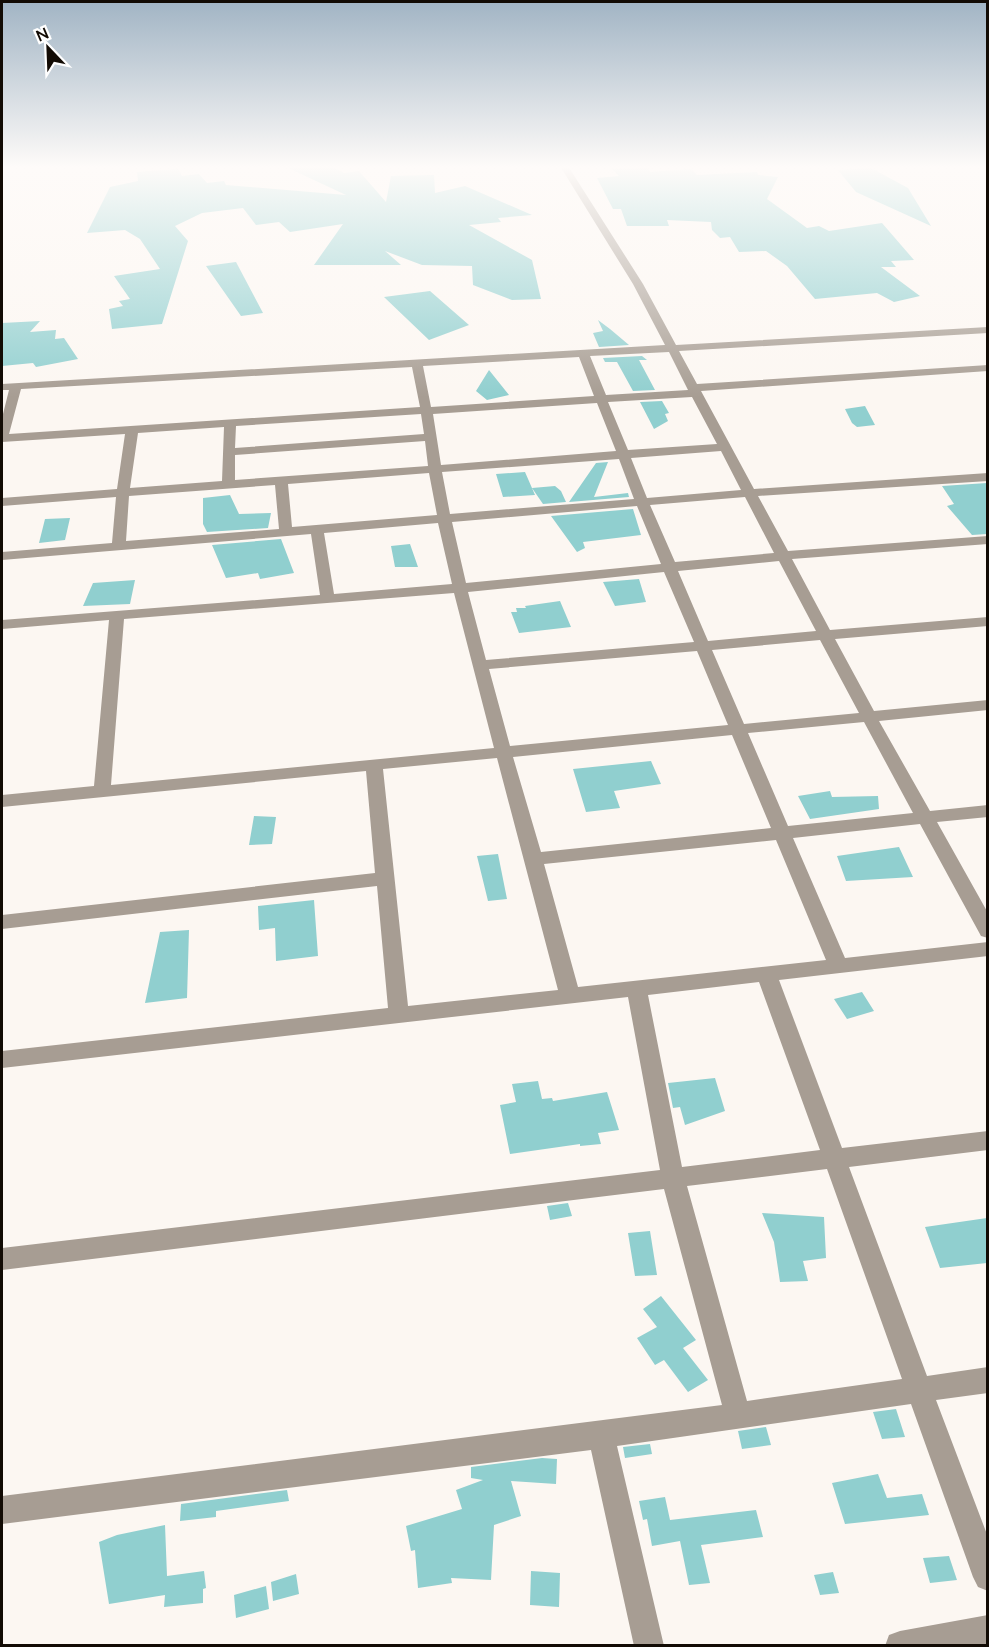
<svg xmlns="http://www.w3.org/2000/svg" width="989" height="1647" viewBox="0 0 989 1647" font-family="'Nunito Sans',sans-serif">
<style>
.building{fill:#90cfcf}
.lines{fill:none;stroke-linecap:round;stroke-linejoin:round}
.minor{fill:#a79d93;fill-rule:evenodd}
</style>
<rect width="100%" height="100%" fill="#fcf7f2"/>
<path class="building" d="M284,166H331L344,173L359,171L386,202L391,176L434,175L435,193L465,186L532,215L498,218L501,222L469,225L532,260L541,299L512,300L473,285L472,266L422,265L385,251L401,265H314L343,224L290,232L279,222L256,225L243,208L202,213L175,226L188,241L162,324L112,329L109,309L123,306L119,301L130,299L114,276L160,269L140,239L125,230L87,233L110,187L138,181L137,172L178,169L182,176L199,174L207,183L224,181L226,185L346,195Z
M648,168L650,172L691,169L697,175L757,172L758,175L778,177L767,199L807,228L819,226L829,231L882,223L914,260L891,261L896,267H881L920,296L894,302L877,293L815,299L787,266L766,251L739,252L730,237L720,238L712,230L711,222L667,220L669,226H627L621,209H613L597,178L619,176L612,169Z
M871,168L908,188L931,226L856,192L838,170Z
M236,262L263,313L241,316L206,266Z
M430,291L469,325L429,340L384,297Z
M598,320L610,329L629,345L599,347L593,333L603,331Z
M40,321L30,332L56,330L55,339L64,338L78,359L36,367L33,363L2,366V323Z
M642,356L647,360H639L655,390L633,391L617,362H605L603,358Z
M489,370L509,395L487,400L476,391Z
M662,401L669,413L665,414L668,421L654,429L640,402Z
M865,406L875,425L857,427L852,423L845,409Z
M608,462L594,497L628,493L629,497L569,502L596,463Z
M525,472L535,495L503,497L496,474Z
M987,483V534L972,535L947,506L954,504L942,486Z
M555,486L561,491L566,502L543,504L532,488Z
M230,495L239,514L271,513L268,528L207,532L203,524V498Z
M633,509L641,535L583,542L585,548L577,552L551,516Z
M70,518L65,540L39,543L45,519Z
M281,539L294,573L260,579L258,573L226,578L212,545Z
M410,544L418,567H395L391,546Z
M639,579L646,602L615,606L603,582Z
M135,580L130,604L83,606L93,583Z
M560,601L571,627L519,633L511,612H517L516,608H526L525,606Z
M651,761L661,784L614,791L620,808L586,812L573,769Z
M830,791L832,797L878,796L879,809L810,819L798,796Z
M254,816L276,817L272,844L249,845Z
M899,847L913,877L846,881L837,856Z
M498,854L507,899L488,901L477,856Z
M314,900L318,956L276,961L275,928L259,930L258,906Z
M189,930L187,998L145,1003L160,932Z
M862,992L874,1011L847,1019L834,999Z
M715,1078L725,1111L685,1125L680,1107L673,1108L668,1083Z
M538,1081L542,1099L552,1098L553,1101L607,1092L619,1130L598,1133L601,1144L580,1146V1144L510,1154L500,1105L516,1102L512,1084Z
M568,1203L572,1216L550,1220L547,1206Z
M762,1213L824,1217L826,1258L803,1261L808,1281L780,1282L774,1242Z
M987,1218V1263L940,1268L925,1227Z
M650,1231L657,1275L635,1276L628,1233Z
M661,1296L696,1340L683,1348L708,1380L688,1392L664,1360L655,1365L637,1338L657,1327L643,1309Z
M896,1409L905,1437L882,1439L873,1412Z
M766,1427L771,1445L742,1449L738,1431Z
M650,1444L652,1454L625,1458L623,1447Z
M542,1458L557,1459L556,1484L511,1481L521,1516L494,1525L491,1580L451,1578L452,1583L418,1588L415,1550L411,1551L406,1526L462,1509L456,1490L483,1480L471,1478V1467Z
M878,1474L887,1498L922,1494L929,1515L845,1524L832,1483Z
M287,1490L289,1501L216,1511V1517L180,1521L181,1504Z
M665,1497L670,1520L756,1510L763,1537L701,1545L710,1583L689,1585L680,1541L652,1546L647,1519L643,1520L639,1501Z
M165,1525L167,1576L204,1571L206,1588L203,1589V1603L164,1607L165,1595L109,1604L99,1542L117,1535Z
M949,1556L957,1580L930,1583L923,1558Z
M531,1571L560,1573L559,1607L530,1605Z
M833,1572L839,1593L820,1595L814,1575Z
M296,1574L299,1594L273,1601L271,1582Z
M266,1586L269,1609L236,1618L234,1595Z"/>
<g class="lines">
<path class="minor" d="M560,166H568L643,284L676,345L988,327V333L679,351L697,384L988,365V371L701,391L754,489L988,473V481L758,496L788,551L988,536V544L792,559L830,630L988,617V626L835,639L874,711L988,700V710L879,721L930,811L988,805V817L937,822L988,913V938L981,936L920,824L793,838L845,958L988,942V956L779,980L842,1148L988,1131V1150L849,1167L927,1376L988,1367V1393L936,1400L988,1537V1591L978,1587L973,1577L911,1404L617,1446L664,1646H634L591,1450L2,1524V1496L722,1405L664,1189L2,1270V1248L660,1170L628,997L2,1068V1051L388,1008L377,886L2,929V915L375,873L366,771L2,807V795L94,786L109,620L2,629V620L320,595L311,534L2,560V552L112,543L116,497L2,506V498L117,489L125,434L2,442V418L9,390H2V384L665,345L633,284ZM669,352L688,390L606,395L590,356ZM579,357L594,396L431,407L423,366ZM412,367L420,407L9,434L21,389ZM692,397L717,444L628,450L608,402ZM597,403L616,451L441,465L433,414ZM421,414L424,434L235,448L236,426ZM224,427L222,481L130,488L138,433ZM425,441L428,466L235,480V455ZM721,451L741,490L647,498L631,458ZM619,459L634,499L450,514L442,472ZM429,473L437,515L292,527L288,484ZM275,485L279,529L126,541L129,496ZM745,497L774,553L675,562L650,505ZM637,506L661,564L466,583L452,522ZM438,523L452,584L334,594L324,533ZM779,561L816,631L708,641L678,571ZM664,572L694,642L486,660L468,592ZM454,593L494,748L111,785L124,619ZM820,640L859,713L744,724L712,650ZM697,651L728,725L510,746L489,669ZM864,722L913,813L788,826L748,733ZM732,735L771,828L541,852L513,757ZM497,758L558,990L408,1006L383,769ZM776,840L826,960L578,987L544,864ZM759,982L820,1150L682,1167L648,995ZM827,1169L902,1379L747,1401L687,1186Z
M988,1615V1645L885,1646L889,1635L900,1631Z"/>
</g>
<linearGradient id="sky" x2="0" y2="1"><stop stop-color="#a1b4c4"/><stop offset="0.42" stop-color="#fefbf9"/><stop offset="1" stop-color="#fefbf9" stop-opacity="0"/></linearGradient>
<rect width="989" height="397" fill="url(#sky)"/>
<rect width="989" height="1647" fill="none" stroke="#120b04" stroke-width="6"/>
<g transform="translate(48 48) rotate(337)" stroke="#ffffff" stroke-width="4.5" paint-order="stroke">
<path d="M0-4.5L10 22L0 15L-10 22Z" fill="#120b04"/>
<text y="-9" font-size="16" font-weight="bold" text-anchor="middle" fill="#120b04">N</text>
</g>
</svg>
